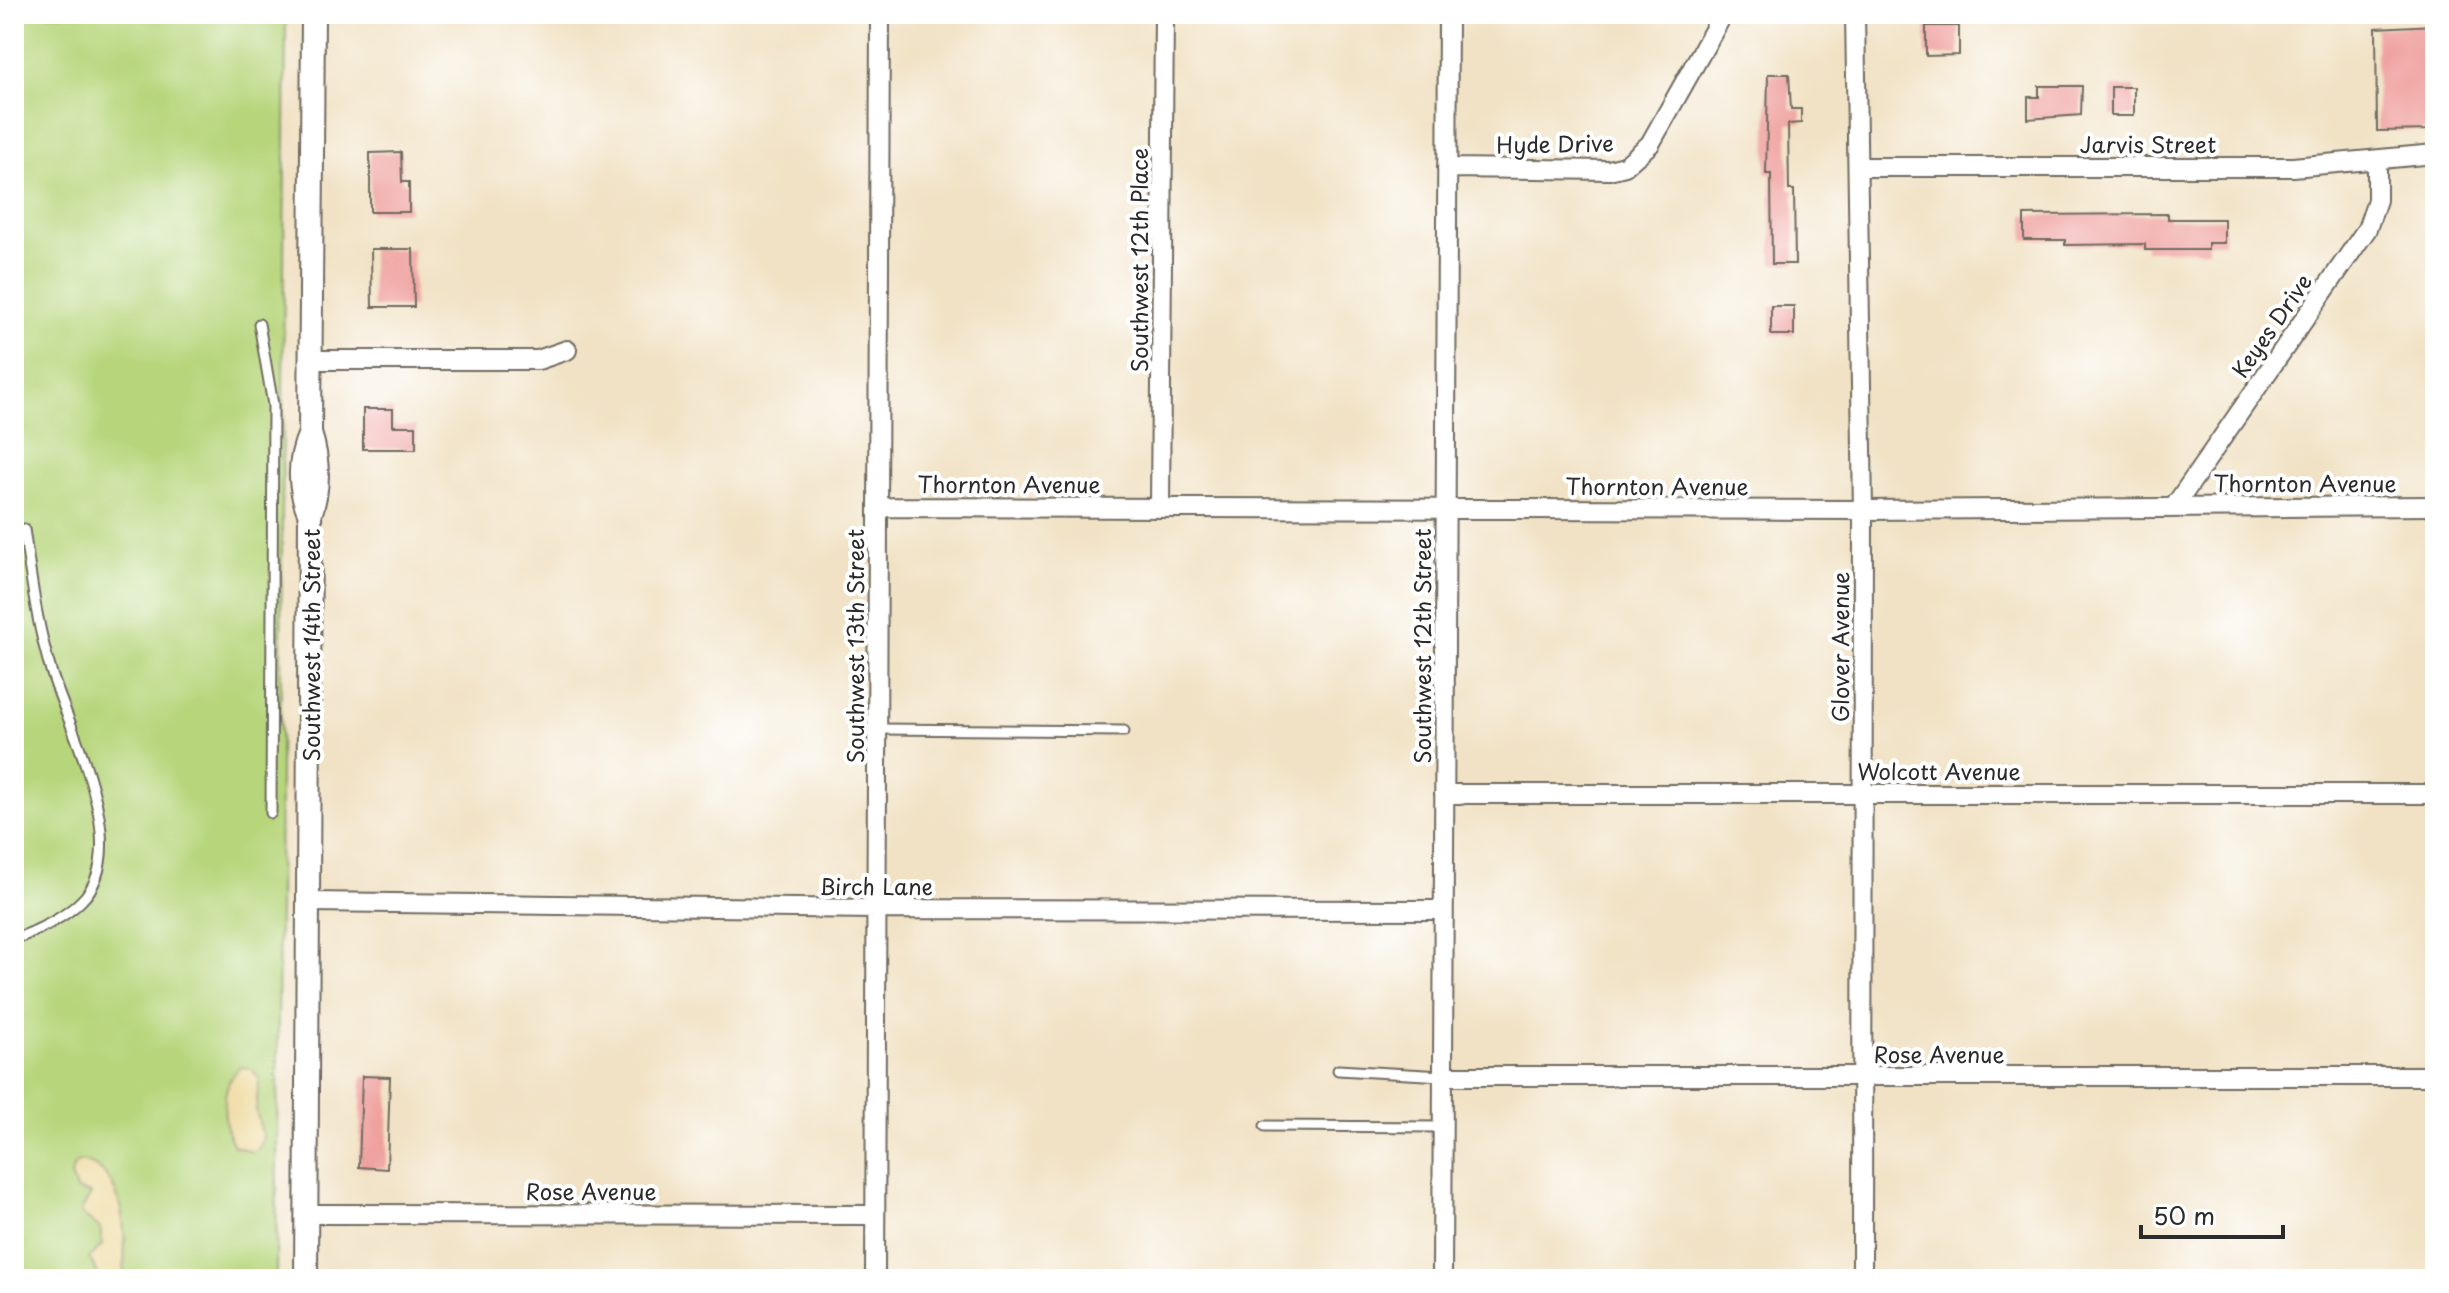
<svg xmlns="http://www.w3.org/2000/svg" width="2449" height="1293" viewBox="0 0 2449 1293" font-family="'Playpen Sans',sans-serif">
<style>
.green{fill:#b7d67c;stroke:#718054;stroke-width:2}
.sand{fill:#eeda9e;stroke:#8c8264;stroke-width:2}
.building{fill:#efa19f}
.lines{fill:none;stroke-linecap:round;stroke-linejoin:round}
.service-casing{stroke:#706b61;stroke-width:13}
.minor-casing{stroke:#706b61;stroke-width:22}
.tertiary-casing{stroke:#706b61;stroke-width:26}
.service{stroke:#fff;stroke-width:9}
.minor{stroke:#fff;stroke-width:18}
.tertiary{stroke:#fff;stroke-width:22}
.labels{text-anchor:middle;dominant-baseline:central;stroke-width:8;stroke-linejoin:round;paint-order:stroke}
.street-label{font-size:22px;fill:#2b2b2b;stroke:#fff}
</style>
<rect width="100%" height="100%" fill="#fff"/>
<filter id="ink" filterUnits="userSpaceOnUse"><feTurbulence type="fractalNoise" baseFrequency=".0125" numOctaves="2"/><feDisplacementMap in="SourceGraphic" scale="16" xChannelSelector="R" yChannelSelector="G"/><feConvolveMatrix kernelMatrix="1 2 1 2 8 2 1 2 1" color-interpolation-filters="sRGB"/></filter>
<filter id="wash" filterUnits="userSpaceOnUse"><feTurbulence type="fractalNoise" baseFrequency=".006" numOctaves="4" result="noise"/><feDisplacementMap in="SourceGraphic" scale="32" xChannelSelector="R" yChannelSelector="G"/><feGaussianBlur stdDeviation="1.8" result="paint"/><feColorMatrix in="noise" values="0 0 0 0 0 0 0 0 0 0 0 0 0 0 0 0 0 1.4 0 .05"/><feComposite in="paint" operator="in"/></filter>
<g filter="url(#wash)">
<rect width="100%" height="100%" fill="#f1e2c5"/>
<path class="green" d="M14,14H286L276,1279H14Z"/>
<path class="sand" d="M241,1067L252,1069L259,1079L256,1110L263,1137L260,1147L252,1152L234,1146C222,1125 218,1084 241,1067Z
M81,1161C128,1169 127,1244 123,1279H101L89,1258L102,1245L100,1228L83,1216L81,1211L91,1194L76,1190L71,1175L74,1165Z"/>
<g id="blocks">
<path class="building" d="M2435,25V130L2377,131L2376,28Z
M1926,26H1959V55L1926,56Z
M1768,74H1789L1791,109H1801V123L1788,124L1789,190H1794L1795,264H1772L1771,174H1766Z
M2039,86H2082L2081,115L2028,119V97H2039Z
M2111,87H2134V116H2111Z
M401,152L402,182H409V212H370V153Z
M2168,214V219H2224V243H2208V250H2145V244L2065,245V240H2024V215Z
M371,249H413L414,307H372Z
M1771,306H1794V335H1771Z
M363,409H393V426H416V449H363Z
M362,1076L390,1077L387,1169L359,1167Z"/>
</g>
</g>
<g filter="url(#ink)">
<use href="#blocks" fill-opacity="0" stroke="#706b61" stroke-width="2"/>
<g class="lines">
<defs>
<path id="service" d="M259,324L273,405L271,813
M2434,669H2435
M878,729L1124,731
M23,936C44,927 65,917 81,901C134,850 70,731 52,674C37,627 31,577 24,529
M1338,1070L1443,1076
M1265,1126L1443,1127"/>
<path id="minor" d="M1855,14L1863,510L1862,1279
M1860,167H2293L2435,154
M1447,168L1609,170L1625,166L1650,144L1723,14
M311,360H538L567,350
M879,507L1863,510L2435,506
M1160,507L1164,14
M2174,507L2367,229L2377,200V160
M1444,794H2435
M309,902L877,909L1443,910
M1443,1076H2435
M307,1214L875,1215
M875,1279L880,14
M1442,1279L1448,14"/>
<path id="tertiary" d="M310,433C298,460 298,488 310,515
M306,1279L310,515C320,487 319,461 310,433L313,14"/>
</defs>
<use href="#service" class="service-casing"/>
<use href="#minor" class="minor-casing"/>
<use href="#tertiary" class="tertiary-casing"/>
<use href="#service" class="service"/>
<use href="#minor" class="minor"/>
<use href="#tertiary" class="tertiary"/>
</g>
</g>
<g class="labels">
<g class="street-label">
<text transform="translate(1555 143) rotate(-1)">Hyde Drive</text>
<text x="2148" y="143">Jarvis Street</text>
<text transform="translate(1138 260) rotate(-90)">Southwest 12th Place</text>
<text transform="translate(2271 325) rotate(-55)">Keyes Drive</text>
<text x="2305" y="482">Thornton Avenue</text>
<text x="1009" y="483">Thornton Avenue</text>
<text x="1657" y="485">Thornton Avenue</text>
<text transform="translate(310 645) rotate(-90)">Southwest 14th Street</text>
<text transform="translate(854 646) rotate(-90)">Southwest 13th Street</text>
<text transform="translate(1421 646) rotate(-90)">Southwest 12th Street</text>
<text transform="translate(1839 647) rotate(-90)">Glover Avenue</text>
<text x="1939" y="770">Wolcott Avenue</text>
<text x="876" y="885">Birch Lane</text>
<text x="1939" y="1053">Rose Avenue</text>
<text x="591" y="1190">Rose Avenue</text>
</g>
</g>
<rect width="2449" height="1293" fill="none" stroke="#fff" stroke-width="48"/>
<path d="M2141 1225v12h142v-12" fill="none" stroke="#2b2b2b" stroke-width="4"/>
<text x="2153" y="1225" font-size="24" fill="#2b2b2b" stroke="#ffffff" stroke-width="6" paint-order="stroke">50 m</text>
</svg>
